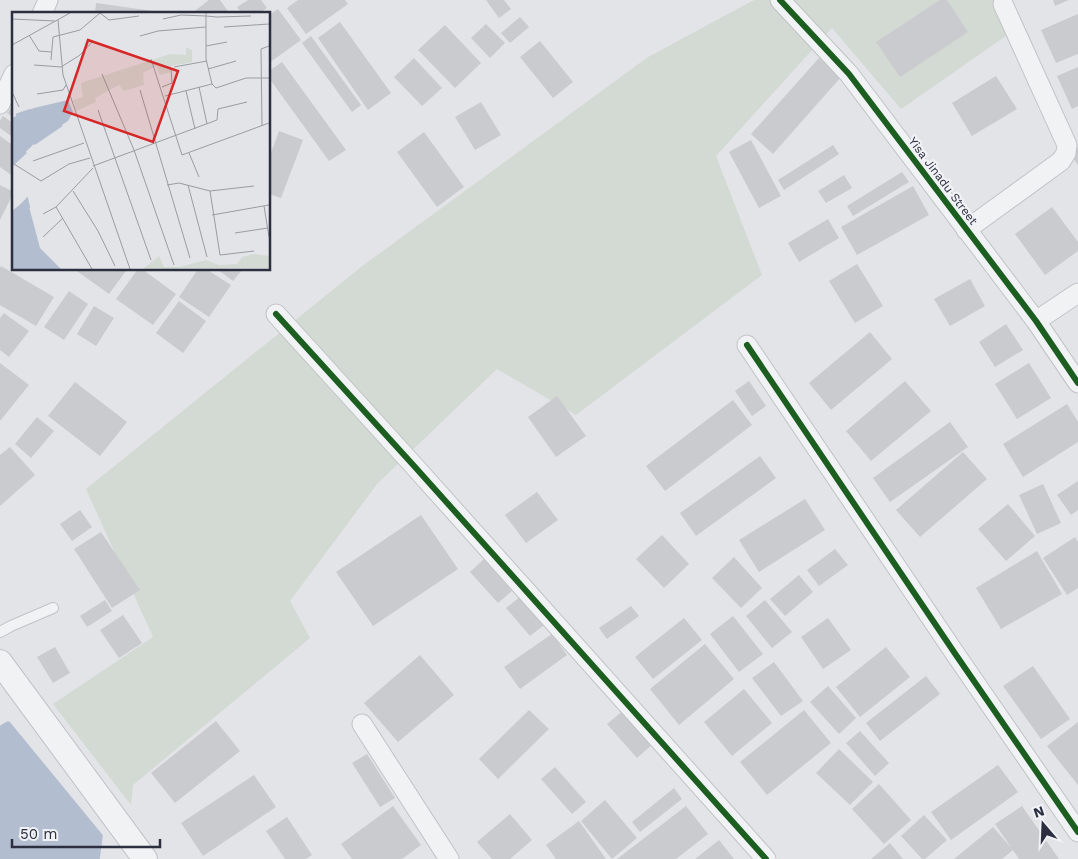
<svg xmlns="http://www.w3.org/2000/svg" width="1078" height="859" viewBox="0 0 1078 859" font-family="'Work Sans',sans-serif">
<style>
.green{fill:#d2dad3}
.water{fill:#b3bdd0}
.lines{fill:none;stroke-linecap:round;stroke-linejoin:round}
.stream{stroke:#b3bdd0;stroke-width:5.5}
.building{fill:#c9cbce}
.service-casing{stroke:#c1c2c5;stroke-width:12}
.minor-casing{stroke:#c1c2c5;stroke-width:21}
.tertiary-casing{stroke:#c1c2c5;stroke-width:26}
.service{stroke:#f1f2f4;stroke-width:10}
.minor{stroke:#f1f2f4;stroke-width:19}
.tertiary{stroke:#f1f2f4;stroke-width:24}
.cycleway-casing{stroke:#f0f2f6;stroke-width:9}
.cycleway{stroke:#1b5e20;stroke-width:6}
.labels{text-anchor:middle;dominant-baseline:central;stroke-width:4.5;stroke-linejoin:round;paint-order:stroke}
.street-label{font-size:12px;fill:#2b2f3f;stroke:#f0f2f6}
.inset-river{fill:none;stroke:#b3bdd0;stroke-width:2.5}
.inset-road{fill:none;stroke:#999ca4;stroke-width:1}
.view{fill:#d62828;fill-opacity:0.15;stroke:#d62828;stroke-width:2.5}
.inset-edge{fill:none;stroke:#2b2f3f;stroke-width:2.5}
</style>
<rect width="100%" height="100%" fill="#e3e4e7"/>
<path class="green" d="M754,0H997L1006,36L901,109L832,28L716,156L762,275L576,415L497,369L377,484L290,601L310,638L133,785L131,805L53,704L153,637L86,489L361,267L648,57Z"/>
<path class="water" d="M8,724L100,836L97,859H0V729Z"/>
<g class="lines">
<path class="stream" d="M0,729L8,724L100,836L97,859"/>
</g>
<path class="building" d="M209,0H220L228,11L224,14H199L196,10Z
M248,0H261L267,8L258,14H242L237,7Z
M298,0H345L348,4L306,34L287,8Z
M486,0H504L511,9L499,18Z
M940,0H947L968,32L900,77L876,42Z
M1053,0H1069L1055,6Z
M96,3L167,13V14H95Z
M278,9L301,40L269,63V15Z
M1078,14V54L1056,63L1041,30Z
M520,17L529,27L510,43L501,33Z
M340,22L391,93L368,110L318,38Z
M486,24L505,43L490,58L471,38Z
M445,25L481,63L455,88L418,50Z
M311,36L361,105L352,112L302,43Z
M540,41L573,82L553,98L520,57Z
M414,58L442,88L422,106L394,77Z
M819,58L841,77L773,154L751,134Z
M282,62L346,150L329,161L269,78V71Z
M1078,67V106L1072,109L1057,76Z
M996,76L1017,109L972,136L952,103Z
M481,102L501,135L475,150L455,117Z
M14,104V118L7,113Z
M3,116L14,124V138L0,128V121Z
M279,131L303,140L281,198L269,194V158Z
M424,132L464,187L437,207L397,152Z
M0,136L14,146V177L0,167Z
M751,140L781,196L759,208L729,152Z
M833,145L839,154L784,190L778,180Z
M1078,147V165L1069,153Z
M902,172L909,182L853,216L847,206Z
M844,175L852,188L826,203L818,191Z
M0,185L14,192L0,220Z
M913,186L929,215L857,255L841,227Z
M1052,207L1078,242V251L1045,275L1015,234Z
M828,219L839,238L799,262L788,243Z
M857,264L883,306L855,323L829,281Z
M1,266L54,297L36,326L0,305V268Z
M74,269H122L126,271L109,294Z
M138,269H142L176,294L153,325L116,299Z
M198,269H206L231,285L209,317L179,297Z
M217,269H243L233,281Z
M970,279L985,306L950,326L934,299Z
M69,291L88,304L64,340L44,327Z
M179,301L206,321L183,353L156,333Z
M94,306L114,318L96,346L77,334Z
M4,313L29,331L9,357L0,350V318Z
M1006,324L1023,350L995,367L979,342Z
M870,332L892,359L831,410L809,383Z
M0,363L29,385L0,421Z
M1029,363L1051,398L1017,419L995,384Z
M749,381L766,406L752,416L735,391Z
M905,381L931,411L871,461L846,431Z
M75,382L127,422L100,456L48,416Z
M557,396L586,436L556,457L528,417Z
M733,400L752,425L665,491L646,466Z
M1067,404L1078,422V442L1023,477L1003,444Z
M37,417L54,431L31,458L15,444Z
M950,422L968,447L890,502L873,478Z
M10,447L35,475L0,506V455Z
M963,452L987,479L920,537L896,510Z
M760,456L776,478L696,536L680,513Z
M1078,481V510L1071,515L1057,495Z
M1043,484L1061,523L1037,534L1019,495Z
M537,492L558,520L526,543L505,515Z
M805,499L825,530L759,572L739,540Z
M1008,504L1035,536L1006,561L978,529Z
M80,510L92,527L72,541L60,524Z
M421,515L458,569L373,626L336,572Z
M101,532L140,590L112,608L74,549Z
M662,535L689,564L664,588L636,559Z
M1075,537L1078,542V588L1067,595L1043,558Z
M835,549L848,565L819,586L807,570Z
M1037,551L1062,594L1001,629L976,588Z
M734,557L762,588L741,608L712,578Z
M484,559L512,591L498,603L470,572Z
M799,575L813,592L785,616L770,599Z
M521,596L544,625L530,636L506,608Z
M105,600L112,611L87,627L80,616Z
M765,600L792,632L772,648L746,616Z
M631,606L639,616L607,639L599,628Z
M123,615L142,643L119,658L100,630Z
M733,616L763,654L739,672L710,634Z
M684,618L702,640L653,679L635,657Z
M828,618L851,650L823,669L801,637Z
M552,634L567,655L520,689L504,667Z
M705,644L734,679L679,725L650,689Z
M55,647L70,673L53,683L37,657Z
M886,647L910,677L860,717L836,687Z
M420,655L454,695L398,742L364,703Z
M774,662L803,701L781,716L752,678Z
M1033,666L1070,719L1041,739L1003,686Z
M926,676L940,694L880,741L866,723Z
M828,686L856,718L839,734L810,702Z
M744,689L772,723L732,756L704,722Z
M529,710L549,729L498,779L479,759Z
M624,710L654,743L637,758L607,724Z
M804,710L831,743L767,795L740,762Z
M216,721L240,751L175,803L151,773Z
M1078,722V785L1047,746Z
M860,731L889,763L875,776L846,743Z
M839,749L873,782L850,805L816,773Z
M367,754L395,798L380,807L352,763Z
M998,765L1018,792L951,840L931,812Z
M555,767L586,802L572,814L541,779Z
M254,775L276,807L203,856L181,823Z
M879,784L911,820L884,844L852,809Z
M674,788L682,799L640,832L632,822Z
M605,800L637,838L612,859L581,821Z
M393,806L421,845L402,859H352L341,844Z
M686,806L708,834L676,859H617Z
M1022,806L1059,859H1019L995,824Z
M510,814L532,840L510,859H492L477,842Z
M924,815L947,840L925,859H922L901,836Z
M287,817L312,855L306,859H285L266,831Z
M579,821L606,859H556L546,845Z
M993,827L1013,850L1002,859H954Z
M719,840L734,859H695Z
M890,843L903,859H871Z"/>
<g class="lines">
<defs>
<path id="service" d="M0,632L11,626L53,608"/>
<path id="minor" d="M780,0L849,74L1036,321L1078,383
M42,14L48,0
M0,104L14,74
M966,230L1061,161L1066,153L1067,145L1003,4
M276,314L415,467L766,859
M1036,321L1078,293
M747,345L956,655L1078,832
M362,724L449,859"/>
<path id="tertiary" d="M0,662L145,859"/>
</defs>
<use href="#service" class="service-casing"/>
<use href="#minor" class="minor-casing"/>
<use href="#tertiary" class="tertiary-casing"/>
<use href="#service" class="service"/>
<use href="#minor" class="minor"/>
<use href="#tertiary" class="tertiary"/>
<defs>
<path id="cycleway" d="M780,0L849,74L1036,321L1078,383
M276,314L415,467L766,859
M747,345L956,655L1078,832"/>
</defs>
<use href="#cycleway" class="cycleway-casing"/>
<use href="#cycleway" class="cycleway"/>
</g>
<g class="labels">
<g class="street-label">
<text transform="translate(943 181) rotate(53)">Yisa Jinadu Street</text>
</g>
</g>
<g transform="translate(12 12)">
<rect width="258" height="258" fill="#e3e4e7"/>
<path d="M174,35L180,38V50L159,54V60L148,63L144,54L131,61L132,73L112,79L107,73L83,86L84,90L64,99L61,88L71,85L69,71L158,42L174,43ZM242,242L257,244V256L131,257L147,244L152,255H168L194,248L207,253L225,252L230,245Z" fill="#d2dad3"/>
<path d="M56,88L61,100L56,109L24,130L0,153V106L22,96ZM15,187L28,236L49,257H0V199Z" fill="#b3bdd0"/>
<path class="inset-river" d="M4,103L19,98M22,132L50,113M0,153L14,140M4,199L15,187L17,196"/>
<path class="inset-road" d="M88,1L97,8L127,4M194,1V4L205,5L239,4M0,7L43,9M151,7L169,3L194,4V47L200,72L153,84M46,8L51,63L118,257M212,15L257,12M17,23L27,39L39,40M128,24L146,19L194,15M0,33L58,1M194,34L215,30M139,47L170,143L257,111M39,48L41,25L68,18L88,1M22,53L49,55L68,43L81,29M162,55L195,49M196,57L224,49M90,62L122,138L162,253M200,72L204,76L234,66H257M150,75L160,71L159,57M187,75L195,112M128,78L178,246M174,79L183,117M0,80L7,95M25,82L51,78L54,73M86,98L139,248M250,114L249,37L257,34M177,141L187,165M21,149L72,131M2,152L29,169L57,152L78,146M81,154L205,108L206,97L235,90M155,173L167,171L198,179L242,174M176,173L195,245M61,179L86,219L103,254M198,179L208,243L242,239M252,194L257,225M44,195L80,257M31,202L44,195L81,156M200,203L257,193M223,221L256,216M31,225L51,206"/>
<path class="view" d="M76,28L166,59L141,130L52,99Z"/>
<rect width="258" height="258" class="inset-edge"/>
</g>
<g transform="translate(1043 824) rotate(341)" stroke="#f0f2f6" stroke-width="4" paint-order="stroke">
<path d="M0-4L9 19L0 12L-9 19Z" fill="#2b2f3f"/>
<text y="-8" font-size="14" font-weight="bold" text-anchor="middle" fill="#2b2f3f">N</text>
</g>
<path d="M12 839v8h148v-8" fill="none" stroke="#2b2f3f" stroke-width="2.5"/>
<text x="20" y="839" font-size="15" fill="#2b2f3f" stroke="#f0f2f6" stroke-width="4" paint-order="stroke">50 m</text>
</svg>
